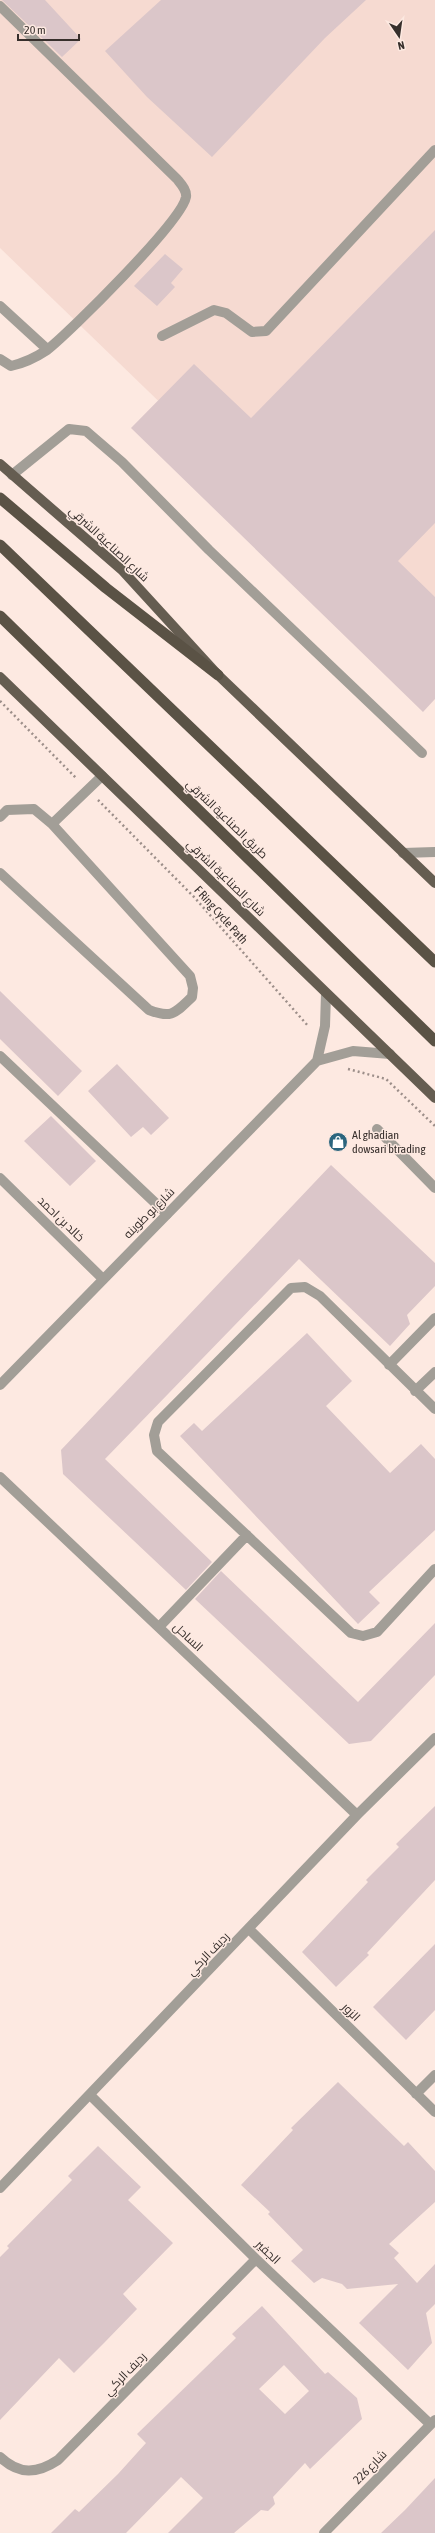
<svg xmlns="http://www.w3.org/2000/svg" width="435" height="2533" viewBox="0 0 435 2533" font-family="'Asap Condensed',Cairo,sans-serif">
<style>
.built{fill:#f6dad1}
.building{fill:#dbc6c9;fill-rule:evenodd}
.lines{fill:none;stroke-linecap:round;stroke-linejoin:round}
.path{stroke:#9c8e89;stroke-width:2.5;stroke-dasharray:2 3;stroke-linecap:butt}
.service{stroke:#a29e97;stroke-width:10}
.minor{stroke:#a29e97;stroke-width:10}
.primary{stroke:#655d51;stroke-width:10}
.trunk{stroke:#5a5245;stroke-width:11}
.labels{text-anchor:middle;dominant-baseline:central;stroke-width:3;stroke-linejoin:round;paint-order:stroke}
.street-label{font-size:12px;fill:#372f2c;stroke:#fde9e1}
.poi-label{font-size:12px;fill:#372f2c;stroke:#fde9e1;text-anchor:start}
</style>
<rect width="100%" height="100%" fill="#fde9e1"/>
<path class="built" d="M0,0H435V668L0,248Z"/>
<path class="building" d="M2,0H45L81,39L62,57Z
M161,0H366L325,38L212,157L147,97L105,51Z
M435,230V523L398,561L435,597V699L423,712L131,428L194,364L251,418Z
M165,254L183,269L171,283L175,287L157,306L134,286Z
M0,991L82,1071L58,1096L0,1039Z
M117,1064L169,1118L151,1135L143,1127L131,1137L88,1091Z
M51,1116L96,1161L70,1186L24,1141Z
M331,1165L435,1263V1286L407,1315L410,1324L390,1346L299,1259L105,1459L212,1562L186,1590L63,1474L61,1450Z
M307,1333L352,1381L326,1406L390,1473L421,1444L435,1459V1530L369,1592L380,1603L358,1624L180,1436L194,1423L202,1431Z
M221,1571L358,1702L435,1623V1675L371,1741L349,1744L195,1599Z
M435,1806V1880L367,1953L369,1955L336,1987L302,1952L368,1882L366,1880L399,1847L396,1844Z
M435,1944V2010L406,2040L373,2007Z
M338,2082L404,2146L408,2142L435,2171V2202L389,2244L399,2253L394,2258L417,2283L435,2264V2304L426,2313L432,2343L408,2370L359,2323L398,2284L347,2289L342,2284L322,2278L314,2283L291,2261L303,2250L268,2214L270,2212L241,2185L293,2130L291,2128Z
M98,2146L141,2187L128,2200L173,2243L123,2294L137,2309L104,2343L74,2373L59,2358L0,2420V2257L9,2248L7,2246L72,2180L68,2176Z
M262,2306L325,2374L328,2372L357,2398L362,2419L310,2469L305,2463L273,2497L275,2504L268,2511L261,2510L234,2533H168L203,2498L181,2477L126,2533H51L75,2509L79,2512L118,2474L146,2443L137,2434L236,2338L232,2334ZM284,2365L309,2391L285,2414L259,2389Z
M435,2478V2533H381L405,2510Z"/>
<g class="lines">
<path class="path" d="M0,701L77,779
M98,800L195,898L309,1027
M348,1069L386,1079L435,1126"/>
<path class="service" d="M0,6L177,179C181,184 187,190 186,197C182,221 70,332 47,350C35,358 24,363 11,366L0,359
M0,306L47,349
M162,336L214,310L226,313L252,332L266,331L435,150
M12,475L69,429L86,431L122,462L209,550L422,753
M0,817L7,810L34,809L52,824L190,976L193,988L192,997C175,1013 172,1019 149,1010L0,873
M52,824L102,776
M0,1056L167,1214
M377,1129L435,1188
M389,1365L435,1318
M415,1391L435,1372
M435,1409L320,1296L305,1287L291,1288L158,1422L154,1435L157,1451L351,1633L363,1636L377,1632L435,1569
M159,1627L247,1535"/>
<path class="minor" d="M403,853L435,852
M317,1061L325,1026L326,994
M0,1178L103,1279
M0,1385L317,1061L353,1051L390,1054
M0,1477L357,1815
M250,1930L435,2112
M416,2094L435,2075
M90,2095L256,2259L430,2424
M0,2188L357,1815L435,1738
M0,2457C19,2475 37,2474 58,2460L256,2259
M324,2533L435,2420"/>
<path class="primary" d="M0,464L122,570L218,675L435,883
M0,677L435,1098"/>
<path class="trunk" d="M0,498L106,588L218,675
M0,545L435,962
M0,616L435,1041"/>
</g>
<defs>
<symbol id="shop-disc" viewBox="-11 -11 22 22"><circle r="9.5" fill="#2b657e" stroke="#fde9e1"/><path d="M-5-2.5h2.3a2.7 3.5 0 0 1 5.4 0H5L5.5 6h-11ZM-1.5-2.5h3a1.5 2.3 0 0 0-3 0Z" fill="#fff"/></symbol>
</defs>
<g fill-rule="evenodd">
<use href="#shop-disc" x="327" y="1131" width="22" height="22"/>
</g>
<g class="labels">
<g class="street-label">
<text transform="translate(109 544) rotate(43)">شارع الصناعية الشرقي</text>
<text transform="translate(227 819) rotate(44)">طريق الصناعية الشرقي</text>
<text transform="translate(226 878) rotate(44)">شارع الصناعية الشرقي</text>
<text transform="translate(221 915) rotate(48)">F Ring Cycle Path</text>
<text transform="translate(149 1213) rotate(-45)">شارع بو طوينه</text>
<text transform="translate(61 1219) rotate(44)">خالد بن احمد</text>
<text transform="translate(188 1637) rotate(43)">الساحل</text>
<text transform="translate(208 1954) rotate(-46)">رديف الركي</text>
<text transform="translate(351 2012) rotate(45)">الزور</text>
<text transform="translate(268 2252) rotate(44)">الجفير</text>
<text transform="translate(125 2374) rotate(-46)">رديف الركي</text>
<text transform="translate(370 2467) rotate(-46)">شارع 226</text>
</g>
<g class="poi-label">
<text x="352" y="1135">Al ghadian<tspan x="352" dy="14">dowsari btrading</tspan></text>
</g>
</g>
<g transform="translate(399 36) rotate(167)" stroke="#fde9e1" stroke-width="3" paint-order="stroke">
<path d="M0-3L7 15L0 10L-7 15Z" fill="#372f2c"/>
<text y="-6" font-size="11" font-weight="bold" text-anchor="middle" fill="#372f2c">N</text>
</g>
<path d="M18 34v6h61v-6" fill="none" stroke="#372f2c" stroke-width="2"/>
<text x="24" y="34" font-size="12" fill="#372f2c" stroke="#fde9e1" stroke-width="3" paint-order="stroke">20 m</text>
</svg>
